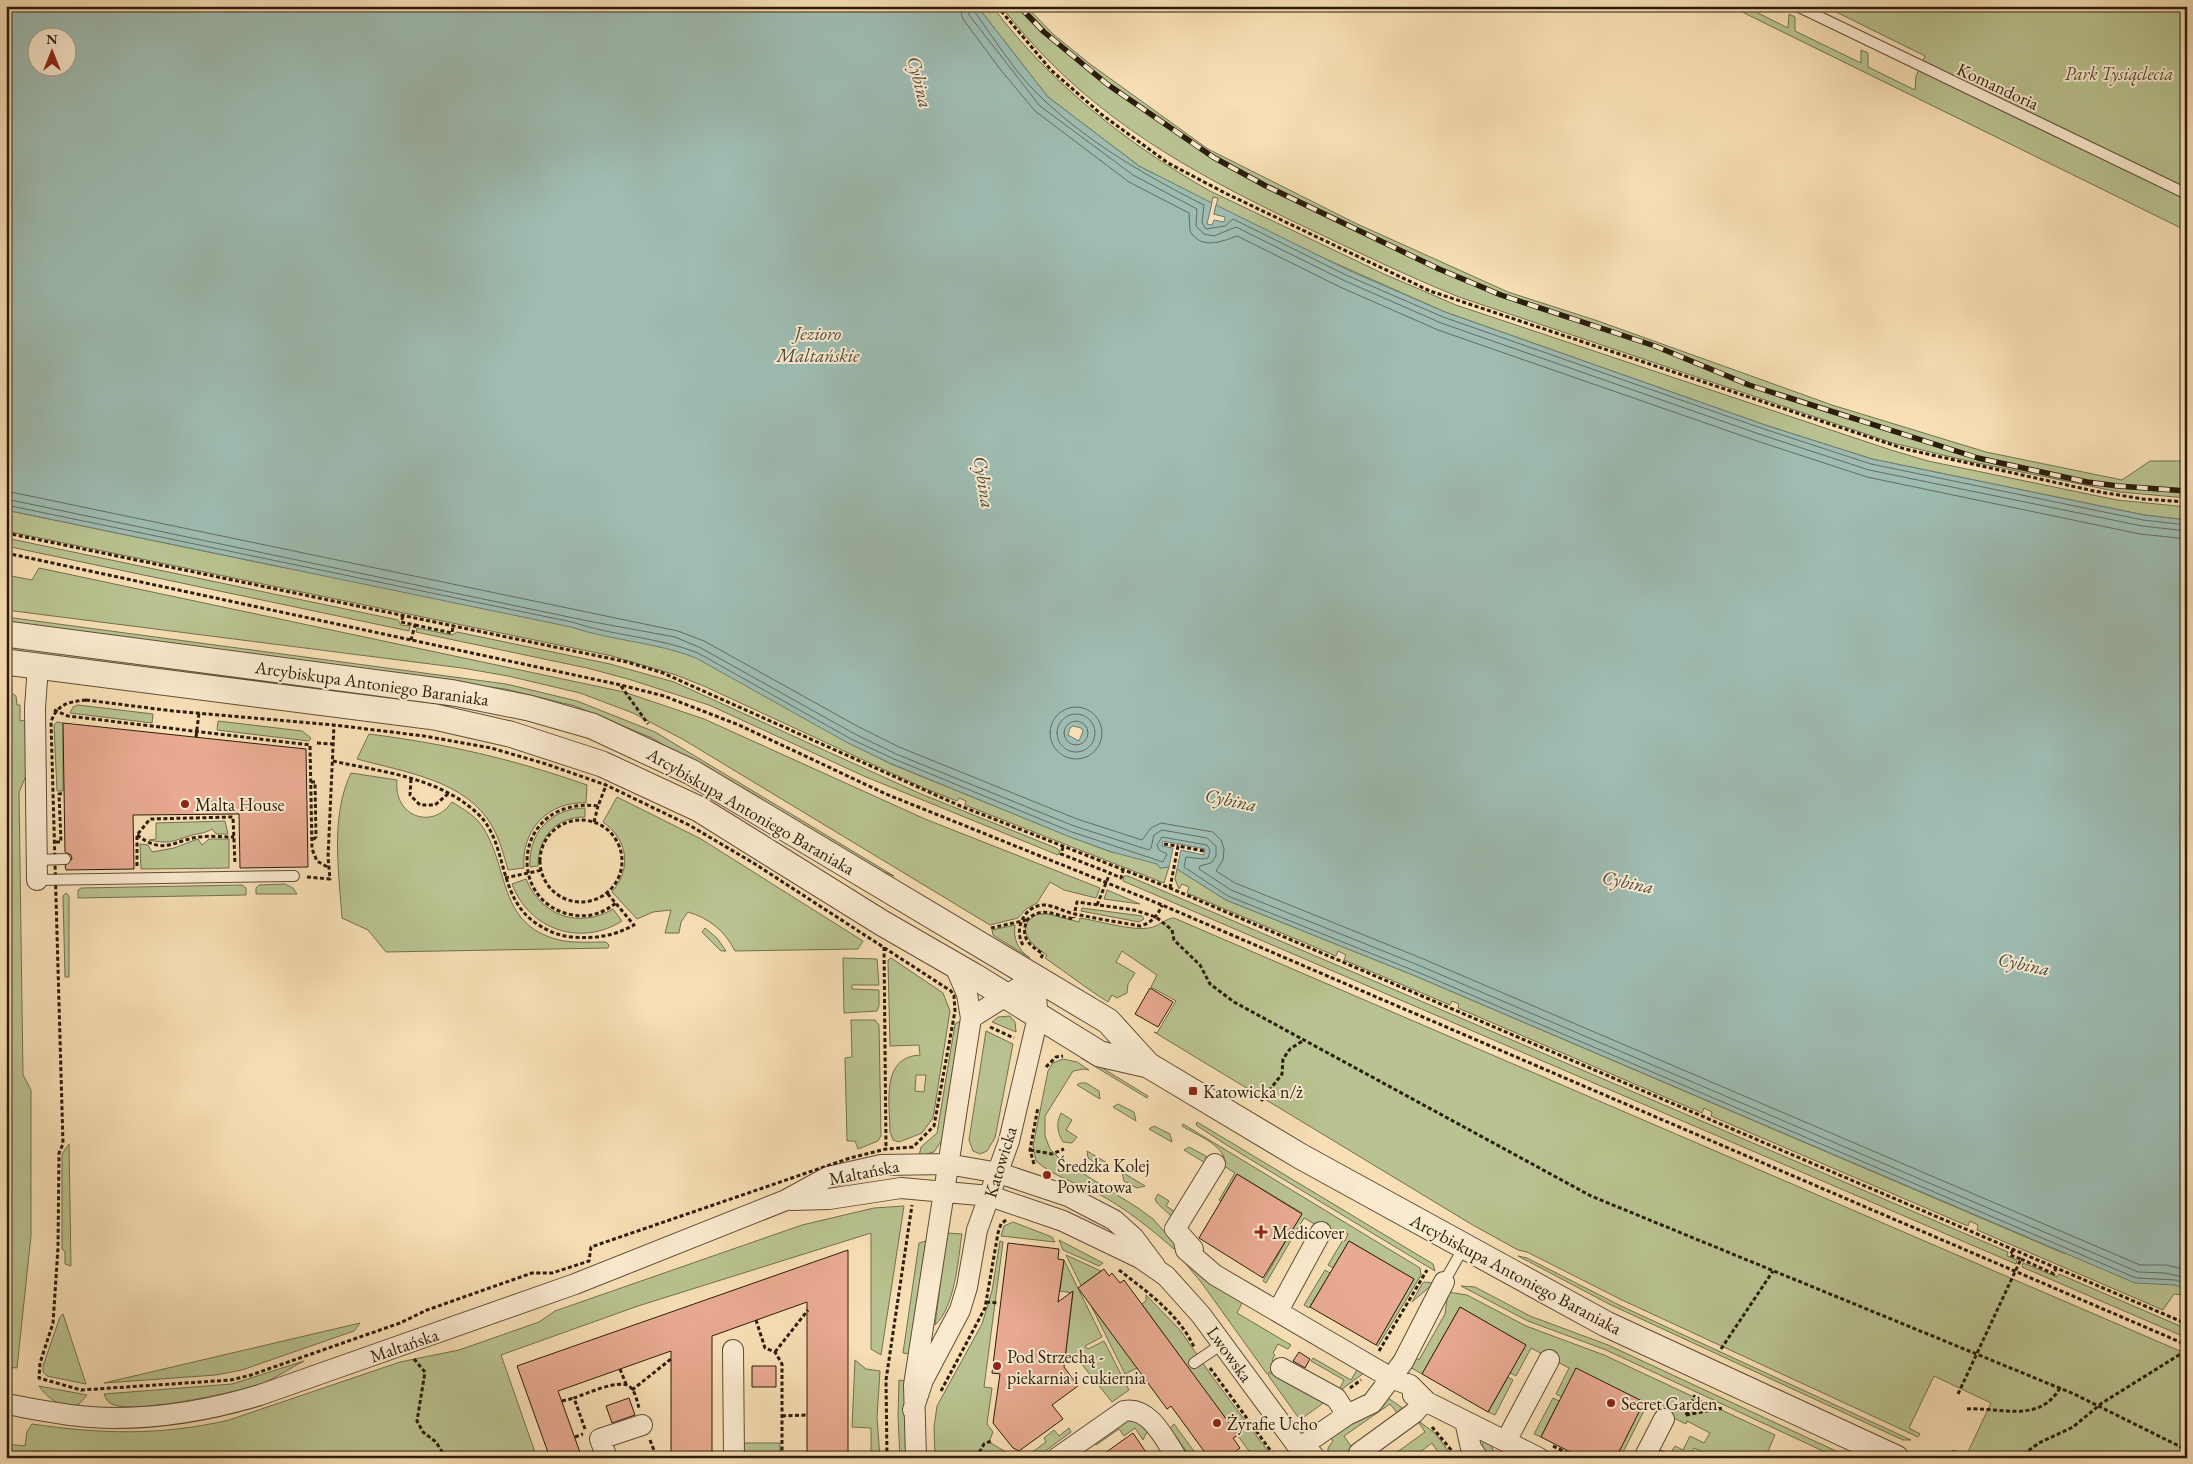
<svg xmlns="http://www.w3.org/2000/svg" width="2193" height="1464" viewBox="0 0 2193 1464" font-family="'EB Garamond',serif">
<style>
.green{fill:#b9c391;stroke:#72704e;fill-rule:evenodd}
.water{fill:#9ebcb2;stroke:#707c6f;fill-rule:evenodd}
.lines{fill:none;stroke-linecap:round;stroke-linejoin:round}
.shore{stroke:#656c5e;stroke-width:1}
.building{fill:#e8aa91;stroke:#2c1c0b}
.service-casing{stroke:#5f4d36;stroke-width:12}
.minor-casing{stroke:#5f4d36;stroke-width:22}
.tertiary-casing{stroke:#5f4d36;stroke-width:27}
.path{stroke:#2c1c0b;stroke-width:3;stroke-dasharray:4 2.5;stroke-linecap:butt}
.service{stroke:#faeacf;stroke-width:10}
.minor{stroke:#faeacf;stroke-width:20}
.tertiary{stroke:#faeacf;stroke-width:25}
.rail-casing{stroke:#2c1c0b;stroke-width:5.5}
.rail{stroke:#faeacf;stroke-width:4;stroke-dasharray:11;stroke-linecap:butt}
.poi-dot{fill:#8f2418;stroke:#faeacf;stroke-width:2}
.labels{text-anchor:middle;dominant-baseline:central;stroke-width:4;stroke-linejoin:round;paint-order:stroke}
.park-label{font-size:18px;font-style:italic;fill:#564e33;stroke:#faeacf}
.street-label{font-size:18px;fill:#2c1c0b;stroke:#faeacf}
.poi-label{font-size:18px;fill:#2c1c0b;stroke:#faeacf;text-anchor:start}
.water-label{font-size:19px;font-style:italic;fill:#4e4c3d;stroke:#faeacf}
</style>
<rect width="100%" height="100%" fill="#f8dfb5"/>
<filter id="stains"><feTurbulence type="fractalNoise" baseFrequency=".004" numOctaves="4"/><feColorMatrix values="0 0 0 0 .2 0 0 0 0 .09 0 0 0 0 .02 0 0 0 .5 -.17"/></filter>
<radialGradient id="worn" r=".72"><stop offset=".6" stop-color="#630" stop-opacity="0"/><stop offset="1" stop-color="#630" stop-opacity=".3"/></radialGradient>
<path class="green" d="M977,6H992C1050,83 1127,144 1210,191L1384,274L1456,305L1891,450L1928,461L2117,500L2187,507V520L2144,515L1872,459L1765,425L1445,312L1238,220L1214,214L1218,198L1213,197L1209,214L1188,192L1139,166L1048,97Z
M1001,6H1026L1053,34L1090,64L1208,149L1355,223L1508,292L1598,321L1832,405L1986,452L2122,480L2150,461H2187V498L2119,492L1968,461L1893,443L1459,297C1407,276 1358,252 1307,228C1186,170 1085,115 1001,6Z
M1730,6H1744L1788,28L1789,14L1795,17V31L1861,63V50L1868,53V67L1915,90L1916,76L1925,56L1824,6H2187V231Z
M6,510L276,566L678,638L847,737L849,743L891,764L1071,837L1111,852L1154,856L1160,868L1169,867L1164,883L965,805L966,801L959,798L957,801L924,788L706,687L676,675L612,656L6,531Z
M6,538L398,620L401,625L410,626L409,631L6,546Z
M39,568L624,692L704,719L925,819L1100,888L1096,898L1064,890L1050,882L1037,903L1026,909L1018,918L990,925L684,740L633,713L580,693L508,676L462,668L6,610V575L32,580Z
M6,617L506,684L577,701L655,732L894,876L862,863L652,738L575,706L505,689L12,623L6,621Z
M417,628L452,635L457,632L610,664L674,682L921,794L1056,848L1060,851L1058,855L866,777L709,705L628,679L587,668L416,632Z
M6,689L16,696L17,705H20V721L26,720V776L19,792L23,1075L31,1090V1236L17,1368L7,1367L6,1369V1199L10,1197C6,1188 9,1181 6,1175Z
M78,705L153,714L152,723L70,713L73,707Z
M218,721L302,731L311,738L309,741L217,730Z
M57,722L63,723V791H57L54,725Z
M369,734C447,744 513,759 587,785L586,803C548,801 521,830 524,868L508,870C504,856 500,840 492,826C466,780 404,772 357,759Z
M351,773L397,780C393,816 432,831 452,802C465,810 476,816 484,829C510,872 498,928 564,941C578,943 592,942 606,942L609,945L608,948L386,952L368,930L342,918C339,872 330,817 351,773Z
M617,797L701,839L863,941L858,949L735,951C725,931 709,918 688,912L681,922L679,933H665L671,910L653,912L637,919L612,892C632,868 628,840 603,822Z
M585,808V817C556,817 538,837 538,866L530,867C528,833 551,808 585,808Z
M225,821L228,834H216L212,829C204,834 198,833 189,836C171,842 168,844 149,840L156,839V823Z
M198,839L202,845L209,839H229V868L141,869L140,844L148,845L152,852L174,848Z
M1177,869L1226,900L1413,975L2063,1253L2080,1252L2187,1281V1320L2183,1295L2174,1294L2163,1310L1977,1230L1978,1225L1970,1221L1968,1226L1711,1116L1712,1112L1704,1108L1702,1113L1458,1008L1459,1004L1452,1001L1450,1005L1344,960L1346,955L1338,951L1336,956L1187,893L1189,887L1182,884L1179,889L1175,879Z
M1124,876H1128L1168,893L2008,1252L2007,1256L2017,1260L2016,1264L1123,881Z
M526,879C541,916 579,929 613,909L622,921C581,947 529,930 512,884Z
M285,884L293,888L297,894H256V888L259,885Z
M242,885L246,888V895L78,898V890L81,888Z
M1107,890L1140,904L1104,899Z
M66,893L69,896V977H65L63,896Z
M1082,908L1142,916L1144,919L1139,922L1081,911Z
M1038,914H1048L1079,922L1080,918C1099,921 1132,931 1149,928C1158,927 1166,918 1174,918L2187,1354V1458H1964L1952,1452L1953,1450L1966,1456L1991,1403L1934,1376L1909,1428L1920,1434L1918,1437L1622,1300L1527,1252L1518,1250L1471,1224L1154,1032L1157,1033L1176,1001L1151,987L1157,975L1122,951L1116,962L1135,973L1128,984L1127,993L1117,998L1112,995L1108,1002C1087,989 1067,973 1045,958L1047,955C1031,945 1012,927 1038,914Z
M1015,925C1013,939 1018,950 1030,958L993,935L992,930Z
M705,928L717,938L726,951H721L702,932Z
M843,958L877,959L879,985H852V989L879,990V1006L877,1011L844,1013Z
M891,958L943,993L950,1011L933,1118L922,1133L899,1142L893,1140L890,1132C890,1104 880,1057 920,1055L919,1045L890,1046L888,960ZM916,1075H926L924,1092L915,1091Z
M1010,1016L1015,1022L1016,1032L992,1022L998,1017Z
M851,1020H875L879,1025L881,1136L878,1141L858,1149L855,1141H847L845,1058L852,1057Z
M962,1020L942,1140L934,1152L919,1156L921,1147L937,1133L955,1024Z
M986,1031L1013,1044L995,1138L987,1151L980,1154L973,1151L969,1140Z
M1081,1055L1148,1096L1147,1098L1081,1058Z
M1063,1059L1077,1062L1089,1070L1084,1069L1073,1071L1045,1116V1136L1050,1149L1060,1159L1138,1208L1153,1219L1177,1246L1174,1249C1150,1228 1125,1208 1097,1193C1075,1182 1054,1177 1036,1161L1033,1146L1048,1071L1053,1063Z
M1080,1083H1086L1099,1091L1100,1099L1077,1085Z
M1118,1104L1134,1112L1136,1121L1113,1107Z
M1061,1113L1072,1120L1066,1130L1077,1137L1072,1143L1063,1142C1057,1132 1056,1123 1061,1113Z
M1197,1122L1433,1264L1435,1271L1225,1144L1196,1125Z
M1183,1124L1420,1268L1421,1275L1378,1346L1376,1345L1414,1279L1349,1241L1333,1268L1328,1265L1343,1240L1345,1241L1348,1234L1340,1230L1336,1236L1304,1218L1266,1283L1263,1281L1302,1213L1237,1174L1221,1201L1219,1200L1235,1173L1224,1166C1230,1147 1196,1135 1182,1126Z
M1154,1126L1170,1134L1172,1142L1149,1129Z
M69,1144L71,1266L65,1264V1252L62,1249V1154Z
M1189,1147L1206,1156L1207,1164L1184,1150Z
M1087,1151L1109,1164L1102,1167L1088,1158Z
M1122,1172L1145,1186L1137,1188L1124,1181Z
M1158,1194L1169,1201L1166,1206L1177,1213L1171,1216L1157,1203L1155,1199Z
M904,1206L881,1355L871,1349V1233L638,1306L501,1355L537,1458H85L35,1451L33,1458H6V1444L25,1446L27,1432L32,1424C101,1434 160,1436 229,1420L400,1362L459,1350L539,1322L555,1311L802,1225L874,1208Z
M1013,1222L1052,1237L1055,1242L1001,1236L1004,1226Z
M947,1233L962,1234C958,1260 955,1307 935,1325Z
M1059,1240L1103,1263L1099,1266L1063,1250Z
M926,1241L909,1354L903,1353L919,1243Z
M1000,1241L1003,1242L984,1387L992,1388L987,1424L993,1432L989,1442L1016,1458H935L934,1427L937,1406L982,1324L992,1291Z
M1178,1248L1243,1301L1237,1313L1291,1345L1288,1349L1278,1344L1273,1353L1275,1355L1272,1360L1277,1363L1273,1370L1267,1374L1201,1282L1175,1251Z
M1066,1255L1101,1271L1083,1284L1137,1368L1125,1374Z
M1518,1256L1527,1258L1621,1306L1911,1440H1903L1611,1305Z
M1064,1260L1102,1337L1085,1346L1088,1349L1104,1341L1129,1390L1112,1402L1080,1362L1065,1359L1073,1293L1060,1291Z
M2023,1263L2057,1277L2059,1274L2187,1329V1338L2022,1267Z
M1325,1270L1330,1273L1309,1308L1304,1305Z
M1424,1282L1434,1283L1412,1302L1422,1284Z
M1461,1286L1475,1287L1530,1316L1608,1345L1851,1458H1838L1606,1350L1528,1321Z
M1448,1292L1467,1295L1526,1326L1604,1355L1775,1435L1765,1458H1715L1694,1448L1689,1458H1654L1658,1449L1670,1454L1675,1446L1683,1450L1690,1436L1704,1443L1710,1433L1687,1421L1686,1424L1647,1405L1620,1458H1616L1562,1397L1556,1394L1569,1368L1531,1348L1516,1376L1510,1373L1526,1345L1460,1307L1422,1374L1410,1367L1414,1357L1419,1360L1445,1314Z
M1146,1295L1180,1330L1211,1375L1273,1458H1254L1142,1304L1146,1301Z
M63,1314L86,1384L47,1376L43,1372V1366L60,1317Z
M360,1323L354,1331L242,1370L216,1375L104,1383Z
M1313,1358L1351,1380L1358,1368L1364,1373L1338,1392L1344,1380L1311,1361Z
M855,1360L866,1369L880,1371L877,1417L880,1458H871V1428L852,1427Z
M304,1361C290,1368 275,1379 260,1384C235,1393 137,1413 114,1405C108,1403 106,1399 104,1394L232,1384Z
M1275,1371L1326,1401L1304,1417H1298L1268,1375Z
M1508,1377L1513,1380L1495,1415L1488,1412Z
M899,1380L906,1381L904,1407L907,1458H900L898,1416Z
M39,1386L87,1395L78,1405C61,1408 48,1399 39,1386Z
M1388,1398L1404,1409L1398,1414L1390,1404L1344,1436L1359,1458H1328V1448L1333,1441L1330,1437Z
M1553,1398L1559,1401L1541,1437L1534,1434Z
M1136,1419L1148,1430L1143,1440L1135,1428L1124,1436L1119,1429L1096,1445L1094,1442L1121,1422Z
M1417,1420L1436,1434L1453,1458H1442L1432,1443L1412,1458H1389L1425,1432Z
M1174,1424L1199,1458H1191L1170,1428Z
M1069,1428L1071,1432L1036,1458H1028L1031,1453L1046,1442L1044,1438L1054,1430L1059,1436Z
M1484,1441L1490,1443L1494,1452L1507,1458H1496L1493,1454L1484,1452L1482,1445Z
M740,1443H780V1458H740Z"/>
<path class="water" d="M6,6H977L1048,97L1139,166L1212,203L1207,224L1212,225L1214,220L1224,222L1225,217L1214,214L1216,205L1348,270L1445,312L1765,425L1872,459L2144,515L2187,520V1290L2175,1285L2135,1283L1413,975L1226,900L1177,869L1181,850L1204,855L1205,849L1163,841L1162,846L1173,848L1169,867L1160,868L1157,864L1112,852L1070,837L892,764L848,743L696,658C656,642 612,641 571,627L6,510ZM38,38H68V68H38ZM1073,726L1081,728L1083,731L1079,741L1068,735L1070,728Z"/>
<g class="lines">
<path class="shore" d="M959,6L963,19L1000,69L1035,111L1129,182L1189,213L1190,231C1201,250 1221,242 1237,236L1340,287L1438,330L1760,442L1867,477L2140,534L2187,539
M967,6L969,15L1040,106L1133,175L1197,209L1196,226L1204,234L1214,236L1236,227L1343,280L1441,323L1762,435L1869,470L2142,526L2187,531
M973,6L974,11C996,41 1017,76 1045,101C1091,144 1148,177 1204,205L1202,223L1206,229L1225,226L1233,219L1346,275L1443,317L1764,429L1871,464L2143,520L2187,525
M6,491L678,631L704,641L857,726L899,747L1077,819L1142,840L1151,828L1161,823L1213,832L1221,840L1224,849L1223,860L1216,871L1235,883L1421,958L2140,1265H2166L2187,1270
M6,499L588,621L675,637L701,648L853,733L896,754L1074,826L1149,850L1151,848L1154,835L1162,830L1207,838L1216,846V856L1211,863L1200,866L1199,869L1231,890L1418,965L2138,1272L2165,1273L2187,1278
M6,505L572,622C613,636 658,637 698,653L851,739L894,759L1072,832L1163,862L1167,854L1159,850L1157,845L1162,837L1207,845L1210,850L1208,858L1203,859L1186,857L1184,867L1228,896L1415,971L2136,1278L2176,1280L2187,1285
M1050 733a26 26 0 1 1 52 0a26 26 0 1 1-52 0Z
M1057 733a19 19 0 1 1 38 0a19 19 0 1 1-38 0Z
M1064 733a12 12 0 1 1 24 0a12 12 0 1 1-24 0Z"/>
</g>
<path class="building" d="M63,723L306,749L308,867L240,868L239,814L133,815L134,869L66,870L65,866L72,859L71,855L65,852Z
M1150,988L1173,1002L1158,1027L1135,1014Z
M1237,1174L1302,1214L1263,1278L1199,1238Z
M1349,1241L1414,1279L1376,1345L1310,1307Z
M1008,1243L1059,1249L1058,1259L1064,1260L1058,1302L1073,1291L1064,1367L1078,1386L1052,1405L1063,1419L1019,1451L1013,1448L993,1423L1000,1374L992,1373Z
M848,1250V1458H807V1302L712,1336V1458H671V1351L558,1391L582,1458H550L517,1366Z
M1104,1269L1109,1276L1112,1273L1120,1283L1124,1280L1238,1435L1233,1438L1240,1448L1227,1458H1209L1171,1406L1167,1409L1078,1288Z
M1460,1307L1526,1345L1488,1412L1422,1374Z
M1299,1352L1310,1359L1305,1368L1293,1361Z
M752,1366H776V1387H752Z
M1576,1368L1644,1402L1616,1458H1582L1541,1437Z
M629,1398L635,1415L612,1423L606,1406Z
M1133,1433L1150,1458H1098Z"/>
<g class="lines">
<defs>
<path id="service" d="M1797,6L2187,194
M36,860L65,859
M37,880L294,876
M1444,1282L1464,1247
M1194,1363L1222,1344"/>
<path id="minor" d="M37,880L35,708L38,666
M791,1200L829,1199L901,1188L990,1196L1063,1221L1140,1258L1166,1276L1201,1315L1299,1448L1312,1454L1315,1458
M1184,1241L1186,1250L1215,1275L1391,1378L1410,1385L1425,1400
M1193,1249L1175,1229L1215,1164
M1278,1311L1321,1232
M733,1350L734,1458
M1281,1368L1336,1398L1347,1415
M1413,1395L1539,1458
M6,1404C34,1409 62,1415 90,1417C148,1421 204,1412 260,1395L575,1284L786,1200L828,1177L881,1165L947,1164L999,1173L1068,1196L1114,1220L1134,1238L1155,1266
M913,1410L923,1380L960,1310L967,1287L977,1230L1009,1141L1038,1017L1034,978L971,1018
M1465,1421L1471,1448L1478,1458
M1506,1441L1549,1360
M1299,1448L1347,1415L1372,1403L1403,1362L1444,1282
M1359,1453L1414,1413L1425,1400
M607,1458L600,1439L642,1425
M916,1458L914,1385L971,1018L967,994L954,964
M1057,1458L1124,1411C1150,1406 1165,1440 1177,1458
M1644,1458L1664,1419"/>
<path id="tertiary" d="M6,634L454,693L529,708L592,726L691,772L1108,1021L1148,1065
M6,662L435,717L510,734L602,764L699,809L882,923L974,976L1100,1054L1148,1065L1300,1156L1606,1324L1896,1458"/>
</defs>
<use href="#service" class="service-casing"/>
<use href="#minor" class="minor-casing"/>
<use href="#tertiary" class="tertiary-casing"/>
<path class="path" d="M997,6L1051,70L1101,114L1168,163L1225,193L1430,291L1905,449L2094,491L2143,499L2187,502
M6,533L627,662L663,673L958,805L1170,888L2187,1324
M6,553L621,685L664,696L739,725L886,794L1162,905L2187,1345
M403,616L401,622L415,625L411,640
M415,625L452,633L453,626
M621,686L648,724
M86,700L173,711L334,725L424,736L491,748L546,764L606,785L689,825L755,864L951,991L954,996L955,1011L934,1126L913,1147L886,1149L850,1158L591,1247L589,1261L552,1273H532L427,1310L400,1323L251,1375L231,1380L81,1390L39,1378L40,1363L53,1323L58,1248L59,1153L63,1144L51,722C57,704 68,702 86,700Z
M54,710L68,716L310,745L312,849L317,861L329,868
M196,737L199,713
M317,743L332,744
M333,761C382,772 438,777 477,813C509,842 496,897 537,924C548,931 559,936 572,937C595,939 614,936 634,925L607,893
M411,779L410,795L420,805H435L449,793
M311,782H315L316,837L312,841
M605,788L598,806C513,796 504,903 573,915C589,918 603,913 616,903
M540 861a41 41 0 1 1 82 0a41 41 0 1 1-82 0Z
M594,822L598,806
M137,835C161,853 169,844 193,838C206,835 221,837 234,837
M56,842H61L59,794L64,793
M1164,844L1178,846
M1063,847L1061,854L1110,873
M137,866V835L150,819L233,817L235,864
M307,877L330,879L328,857L334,725
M505,878L542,870
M1170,888L1178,846L1204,851
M1097,905L1110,873L1121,878L1123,871
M1075,911L1077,902L1134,910L1156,917L1172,930L1174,940L1200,965L1210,984L1234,1002L1591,1196L2074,1394L2187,1450
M991,928L1027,920
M1023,945C1013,929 1025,904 1045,905C1055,906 1065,912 1075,914C1097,919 1119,922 1140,926C1152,923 1158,915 1162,905
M884,947L886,1146
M1041,958L1043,954C1029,945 1020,938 1027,920C1042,905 1056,916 1074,919V917
M990,1027L1014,1038
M1046,1067L1056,1057L1063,1056
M1261,1101L1282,1074L1283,1059L1290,1049L1304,1040
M1030,1150L1052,1154L1064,1149
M1034,1164L1030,1150L1038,1107
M2021,1259L2054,1274L2056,1268
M1119,1270C1146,1291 1179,1314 1194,1347
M986,1302L998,1303
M756,1320L765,1348L775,1352L782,1364V1458
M1721,1349L1773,1271
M1379,1351L1427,1270
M775,1352L808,1310
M414,1359L425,1372L417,1421L423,1432L436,1442L446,1458
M1210,1368L1276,1458
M620,1369L626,1384
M6,1378L10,1375
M1350,1388L1361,1380
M632,1390L671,1359
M941,1391L985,1308L998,1233L1001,1224L1006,1220
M1958,1394L2021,1259L2010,1255L2013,1250
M562,1401L574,1398
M1967,1409C2001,1407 2039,1424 2060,1388
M1686,1415L1723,1408
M1686,1415L1695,1395
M782,1416L807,1415
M1432,1427L1452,1451
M585,1429L574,1398C586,1394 618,1379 629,1386C635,1390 637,1401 639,1408
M575,1437L583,1434
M650,1440L657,1458
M1553,1446L1577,1458
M887,1458L886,1380L912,1205
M976,1458L984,1444L991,1441
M2018,1458L2039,1443L2073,1427L2102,1403L2187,1350"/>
<use href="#service" class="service"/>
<use href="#minor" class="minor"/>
<use href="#tertiary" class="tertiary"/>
<defs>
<path id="rail" d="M1019,6L1044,32L1107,84L1213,157L1266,186L1439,269L1501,295L1655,346L1749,385L1978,458L2087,482L2118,486L2187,491"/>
</defs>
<use href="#rail" class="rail-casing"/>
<use href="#rail" class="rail"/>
</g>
<g class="poi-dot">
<circle cx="185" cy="804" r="5"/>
<rect x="1188" y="1086" width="10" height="10" rx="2.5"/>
<circle cx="1047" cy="1175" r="5"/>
<path d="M1258.5 1224.5h5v5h5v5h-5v5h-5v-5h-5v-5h5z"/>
<circle cx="997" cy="1366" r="5"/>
<circle cx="1611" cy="1403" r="5"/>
<circle cx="1217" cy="1423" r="5"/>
</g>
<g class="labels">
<g class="park-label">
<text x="2119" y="73">Park Tysiąclecia</text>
</g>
<g class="street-label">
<text transform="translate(1998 86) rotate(25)">Komandoria</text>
<text transform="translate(372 683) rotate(8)">Arcybiskupa Antoniego Baraniaka</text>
<text transform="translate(751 811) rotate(30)">Arcybiskupa Antoniego Baraniaka</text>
<text transform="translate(1000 1162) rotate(-73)">Katowicka</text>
<text transform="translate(864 1172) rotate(-11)">Maltańska</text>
<text transform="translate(1516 1274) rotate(28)">Arcybiskupa Antoniego Baraniaka</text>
<text transform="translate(404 1345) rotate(-19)">Maltańska</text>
<text transform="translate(1230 1354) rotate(54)">Lwowska</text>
</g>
<g class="poi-label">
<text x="195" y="804">Malta House</text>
<text x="1203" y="1091">Katowicka n/ż</text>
<text x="1057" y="1165">Średzka Kolej<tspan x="1057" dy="21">Powiatowa</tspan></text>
<text x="1272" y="1232">Medicover</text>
<text x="1007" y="1356">Pod Strzechą -<tspan x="1007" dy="21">piekarnia i cukiernia</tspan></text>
<text x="1621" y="1403">Secret Garden</text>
<text x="1227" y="1423">Żyrafie Ucho</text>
</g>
<g class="water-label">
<text transform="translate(920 82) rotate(76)">Cybina</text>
<text x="818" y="333">Jezioro<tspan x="818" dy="22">Maltańskie</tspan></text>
<text transform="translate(984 482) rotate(81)">Cybina</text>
<text transform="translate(1231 800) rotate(12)">Cybina</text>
<text transform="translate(1628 882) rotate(12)">Cybina</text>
<text transform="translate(2024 964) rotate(12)">Cybina</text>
</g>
</g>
<rect width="2193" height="1464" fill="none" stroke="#f8dfb5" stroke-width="25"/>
<rect x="8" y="8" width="2178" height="1449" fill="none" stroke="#2c1c0b" stroke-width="2.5"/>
<rect x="12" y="12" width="2168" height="1439" fill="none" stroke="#2c1c0b"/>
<g transform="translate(52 52)"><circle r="24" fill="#faeacf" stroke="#a89881"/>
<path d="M0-4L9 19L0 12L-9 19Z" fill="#8f2418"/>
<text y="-8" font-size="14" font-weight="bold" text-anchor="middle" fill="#2c1c0b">N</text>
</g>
<rect width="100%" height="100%" filter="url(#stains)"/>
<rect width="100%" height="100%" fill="url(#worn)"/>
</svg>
